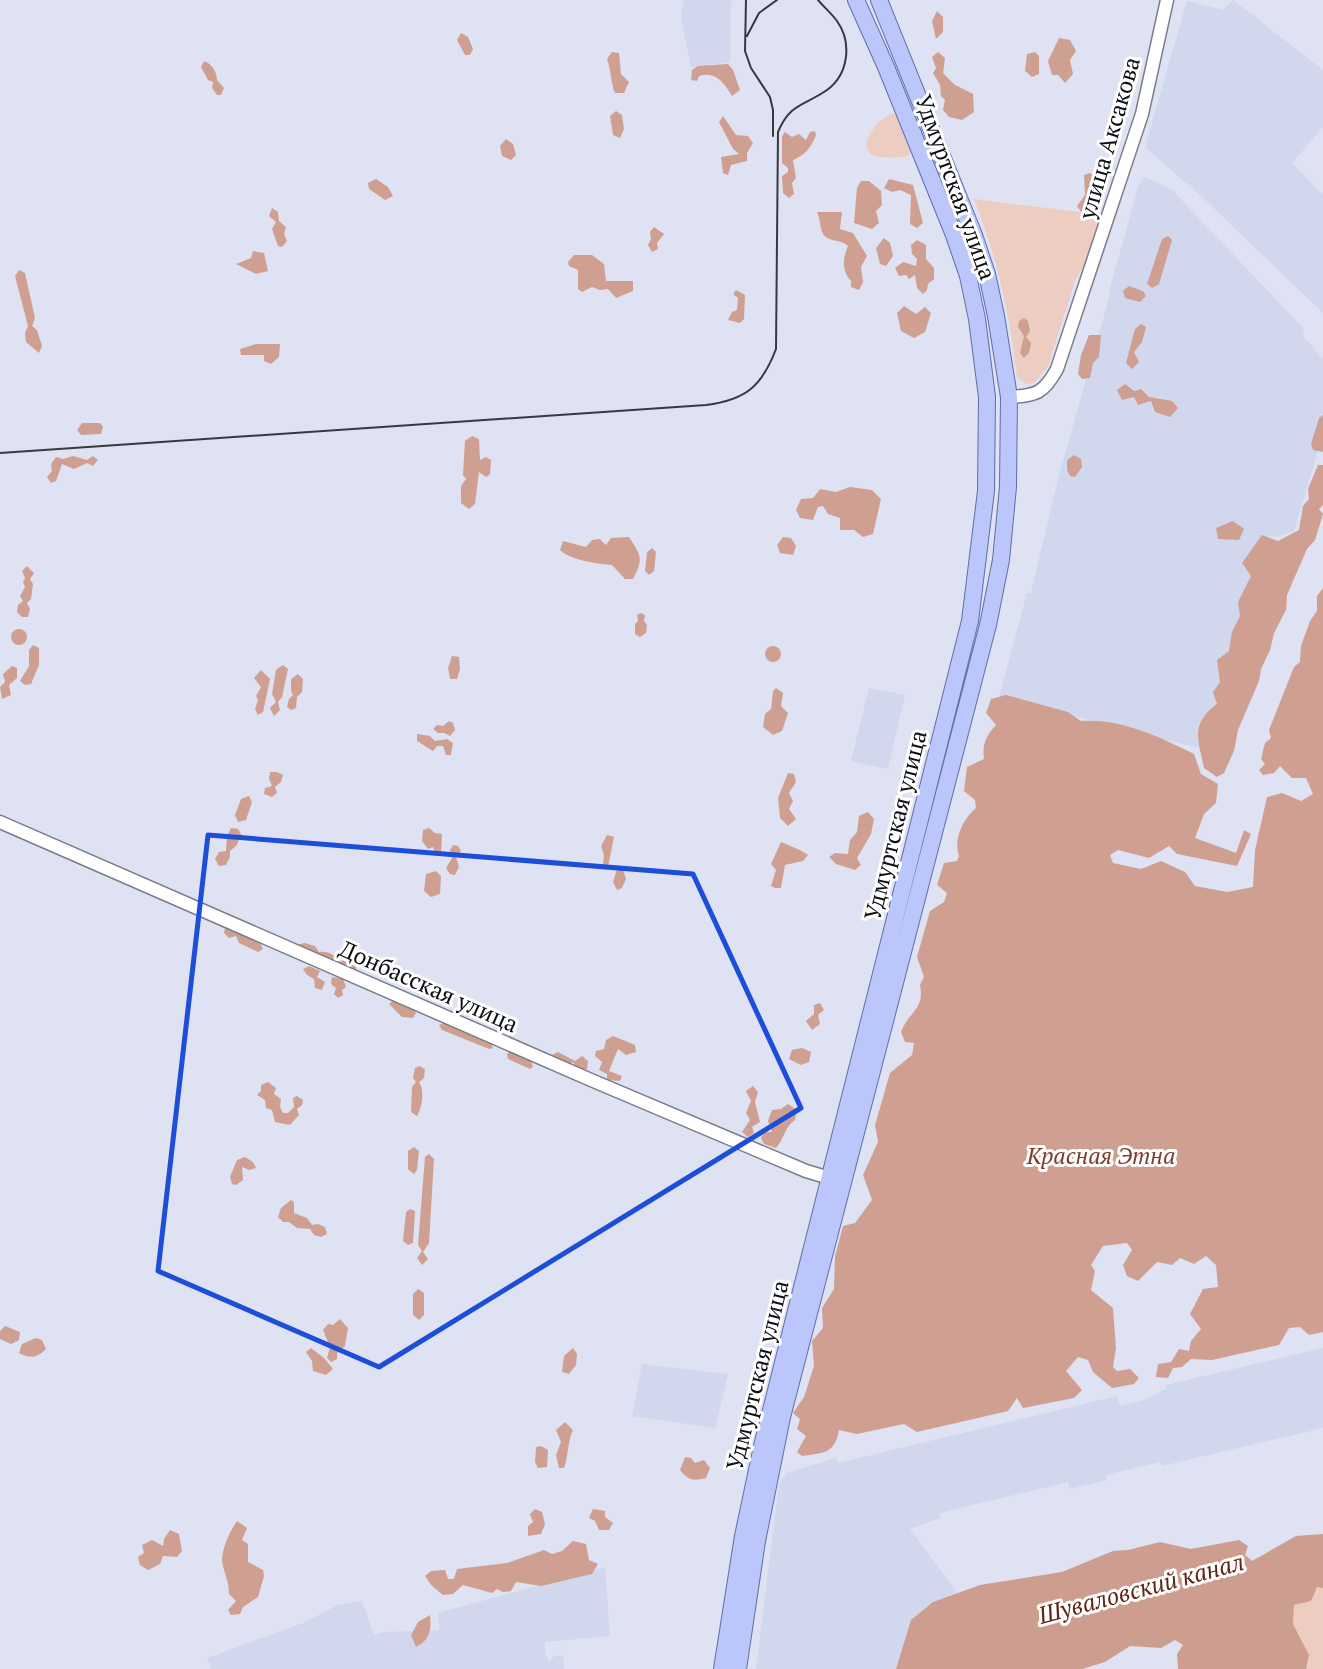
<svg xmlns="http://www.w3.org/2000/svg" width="1323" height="1669" viewBox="0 0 1323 1669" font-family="'PT Serif',serif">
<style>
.built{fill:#d1d7ed}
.green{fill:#edccc1}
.forest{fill:#cfa091}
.water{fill:#cd9e8f}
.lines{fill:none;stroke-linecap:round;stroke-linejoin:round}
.minor-casing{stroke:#797d8a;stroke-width:15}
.major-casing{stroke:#616da8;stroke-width:18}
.minor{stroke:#fff;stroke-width:12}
.major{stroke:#bbc6fb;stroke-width:16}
.tram{stroke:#383940;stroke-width:2}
.marked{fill:none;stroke:#1d4ed8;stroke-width:5;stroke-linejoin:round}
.labels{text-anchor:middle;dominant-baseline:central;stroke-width:6;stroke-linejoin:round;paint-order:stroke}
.street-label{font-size:23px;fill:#0d0e13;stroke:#fff}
.park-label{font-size:23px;font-style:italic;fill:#7c3e2b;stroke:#fff}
.water-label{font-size:24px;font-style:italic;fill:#602513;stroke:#fff}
</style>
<rect width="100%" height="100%" fill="#dee2f2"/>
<path class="built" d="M684,0H731L730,62L691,67L681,18Z
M1233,0L1323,70V127L1292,163L1323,195V313L1202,197L1145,147L1187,1L1223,10Z
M1145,177L1172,190L1304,329L1303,336L1323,359V434L1294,531L1277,537L1269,535L1210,751L999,697L1027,593H1031L1058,479L1109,298L1110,288L1139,184Z
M869,688L905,695L888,769L851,761Z
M1323,1348V1428L1162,1466L1160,1462L1106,1475L1107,1480L1069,1489L1068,1482L939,1513L940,1518L910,1529L957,1593L933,1602L911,1620L896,1669H756L779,1484L786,1473L836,1458L838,1463L1117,1396L1120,1406L1145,1400L1166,1389V1385Z
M642,1364L728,1374L715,1428L632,1416Z
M605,1567L610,1636L545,1642V1653L549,1663L554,1656L563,1655L564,1669H211L207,1658L303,1623L338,1605L362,1601L374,1635L384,1632L439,1630L438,1613Z"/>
<path class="green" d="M893,113L897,116L912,148L910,154L906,157C897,157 881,159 873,155C854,145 881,117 893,113Z
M974,199L1104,215L1090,254L1075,281L1048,366L1034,383L1026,384L1017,377C1010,315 997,257 974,199Z
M1317,1586L1323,1588V1669H1306L1309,1655L1293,1624L1294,1605L1310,1601Z"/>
<path class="forest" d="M937,11L943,17V32L936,39L932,21Z
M461,33L468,37L473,49L470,55H465L457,40Z
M1059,38L1070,40L1076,51L1070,60L1073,74L1065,83L1058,75H1052L1048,61Z
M612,52L619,53L621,74L629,82L624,93H615C611,85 611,70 607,59Z
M938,52L945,58L943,73L955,85L973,94L974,112L962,120L949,117L943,110L945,100L941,96L940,85L933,73L936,68L932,57Z
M1035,52L1039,56V74L1032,77L1025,71L1027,54Z
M204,61C212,64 217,72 217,80L224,88L221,95H217L212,88L213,82L208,80L201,67Z
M728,64L733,70L740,90L732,96C724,83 716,71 699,76L697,81L691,80L692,70L698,66Z
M616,111L622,115L624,129L620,138L613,135L610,116Z
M723,116L736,135L748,136L753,143L747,153V161L731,165L728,175L723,173L721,157L739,154L733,149L719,122Z
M815,131L816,135C811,148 805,155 793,160L796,178L792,183L794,194L789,198L783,193L782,176L788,172V168L782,163V136L785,132L792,137L799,134L806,140L810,132Z
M506,139L513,144L516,155L511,160L502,156L500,146Z
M1090,173L1095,177L1090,195L1092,203L1082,213L1077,206L1085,195L1084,175Z
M376,179L388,187L393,196L385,200L369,189L368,183Z
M889,179L913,185L923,223L917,228L910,224L911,195L900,190L892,192L884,188Z
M861,181H869L881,191L882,205L876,211L879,223L872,229L854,223L857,188Z
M272,208L278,212L279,221L286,227L284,234L287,241L282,247L278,246L272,229L276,222L269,216Z
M817,212H842L840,229L853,233L867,256L861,267L863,282L859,290L851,287V281C841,270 843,258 848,246C841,239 828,242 823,234C820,228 820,218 817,212Z
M654,227L664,234L657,243L658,249L652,252L648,245L651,239L650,232Z
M1168,236L1172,240L1159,284L1152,288L1147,284L1162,239Z
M884,238L890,243L893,256L886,266L880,264L876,248Z
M917,240L926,245V259L934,268V279L928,284L927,290L923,294L917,288L915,275L909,279L906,275L899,276L895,268L903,262L916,266L917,259L912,254L911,245Z
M253,251L264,253L268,271L256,274L236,264L251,258Z
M574,255H592L604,264L606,281H633V291L616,298L608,289L600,290L592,287L582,292L578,289V270L569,266L568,262Z
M19,270L25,273L35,318L32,326L37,330L42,346L39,353L26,342L25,333L28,326L15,276Z
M1129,286L1143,291L1146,296L1140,302L1125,298L1123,291Z
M736,290L745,295L744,319L740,323L728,320L732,312L737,310L738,298L733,294Z
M904,306L916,314L925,307L931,313L925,332L914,338L901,331L897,313Z
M1024,318L1028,321L1030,331L1026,337L1031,343L1029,353L1024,358L1020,353L1024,336L1018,327L1019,321Z
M1141,324L1146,327L1142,342L1134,352L1139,362L1132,369L1126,363L1135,329Z
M1089,335H1101L1099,357L1093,363L1090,378L1082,379L1078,374L1081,355Z
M256,344H280L279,357L271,364L264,361V355H241L240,349Z
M1125,384L1134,391L1141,389L1149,397L1172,401L1178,408L1170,417L1155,412L1151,401L1138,405L1134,397L1122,400L1117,390Z
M1323,415V452L1313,450L1311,444L1319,418Z
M82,423H100L103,427L101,434L81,435L77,430Z
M472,436L479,439L480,460L486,457L491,460L490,474L486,477L479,472L475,504L469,509L461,503V486L466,479L463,475L465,441Z
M1074,455L1081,459L1082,467L1075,477L1070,476L1067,470V460Z
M73,456L87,460L93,456L98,460L93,466L87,463L74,469L62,464L56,481L51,483L47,477L52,471L51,464L56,457L63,459Z
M1318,465H1323V505L1319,509L1323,514L1315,540L1307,549L1287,595L1286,610L1274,633L1270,650L1261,669L1259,681L1238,730L1234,751L1224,773L1217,777L1204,768C1198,739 1190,724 1217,704L1213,692L1220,682L1217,660L1229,651L1232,632L1240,616L1238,602L1251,576L1242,563L1262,535L1278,541L1299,530L1303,506L1309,499L1308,489Z
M850,487L872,490L881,499L873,534L863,537L854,530H840V518L828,514L823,506L818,507L813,520L800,518L796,510L801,499L813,498L820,489L836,492Z
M1233,521L1244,529L1239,540L1218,539L1216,528Z
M629,537C641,556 644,558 633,579H625L612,565C598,564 570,560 560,550L563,541L586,547L592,540L600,539L606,545L611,538Z
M783,537L791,538L796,546L793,555L780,553L777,545Z
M652,548L656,552L654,571L649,575L645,571L647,552Z
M27,566L34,573L30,579L33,584L31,599L27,603L30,609L28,617H22L17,612L18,605L23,601L20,596L25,587L23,582L25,578L22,571Z
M1323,588V1332L1309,1335L1300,1327L1289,1328L1279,1345L1212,1360L1191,1359L1182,1367L1173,1368L1168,1378L1156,1377L1158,1364L1171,1362L1179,1349L1189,1351L1191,1341L1201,1329L1190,1314L1203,1289L1218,1287L1216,1265L1206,1256L1194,1264L1180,1258L1172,1265L1157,1262L1138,1281L1127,1276L1123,1265L1132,1250L1127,1243L1103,1246L1091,1265L1095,1271L1091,1290L1113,1308L1116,1348L1113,1367L1117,1371L1130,1369L1139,1378L1134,1384L1112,1388L1093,1372L1088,1360L1078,1357L1066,1371L1082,1390L1074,1398L1023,1408L1017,1398L1008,1411L917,1432L904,1424L857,1434L839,1430C835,1454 823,1453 802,1456L797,1452L806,1436L797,1429L800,1419L793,1413L804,1397L814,1366L812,1341L823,1328L822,1308L834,1289L835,1256L843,1226L855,1223L872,1200L863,1175L878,1142L875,1125L890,1073L912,1055L914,1043L905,1042L901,1032C909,1011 925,1009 920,985L924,977L917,957L930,911L944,902L947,893L937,885L944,863L957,861L959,856C953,839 963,819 976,808L975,800L964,791L967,767L984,759C982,744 986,736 996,725L986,713L991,699L1006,695L1068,712L1081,721C1121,718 1160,737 1194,754L1201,774L1218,784L1216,803L1204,814L1195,838L1236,853L1244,830L1251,834L1237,866L1177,854L1169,846L1149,858L1118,850L1110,855L1113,863L1141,869L1161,861L1185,872L1195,886L1227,892L1253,887L1255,850L1267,797L1282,793L1301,801L1313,794L1306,778H1292L1280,766L1274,773L1263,775L1259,770L1265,764L1261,759L1265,743L1271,738L1269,730L1294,667L1300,662L1301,646L1310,621L1317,611V596Z
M641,613L645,615L644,621L647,625L646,633L640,637L635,634V624L638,621L637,615Z
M11 637a8 8 0 1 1 16 0a8 8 0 1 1-16 0Z
M33,645L39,648V665L31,684L25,685L20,681L29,666V650Z
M765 654a8 8 0 1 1 16 0a8 8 0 1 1-16 0Z
M452,656L459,657L460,669L457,679H450L448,668Z
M283,665L288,669L282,697L278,702L280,710L274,716L270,708L276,702L272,694L276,670Z
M12,666L17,668V678L9,685L11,695L2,699L0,687L5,682L3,674Z
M261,670L270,679L263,712L258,715L255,709L258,700L256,696L261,687L254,678Z
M298,674L303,679L302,692L297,697L296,708L291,710L287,707L289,699L293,695L291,691V679Z
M776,688L783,693L781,706L788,713L782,731L773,735L763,727L765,714L771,709L773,691Z
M449,721L453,723L455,730L450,736L444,733H438L433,729L437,725L443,726Z
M417,734L430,736L435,741L447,739L453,743L451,755H446L443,746H437L433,751L417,741Z
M270,772H277L283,775L281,782L275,787L277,793L272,797L264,794L265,788L272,786L269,779Z
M788,773L794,774L796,782L789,793L793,801L789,809L796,819L788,826L780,818L778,798Z
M249,796L252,802L246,820L238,822L235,815L241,799Z
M868,812L874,819L871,834L857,858L861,865L855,870L836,864L829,857L835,853L848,854L850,840L857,832L859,816Z
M231,828L238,829L241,834L237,845L230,851V857L226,865L219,866L215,859L219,852L226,851L227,836Z
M429,828L435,833L442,834L441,855H436L433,847L428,849L422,841L423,830Z
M607,835L614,837L608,867L603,864L604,855L601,846Z
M781,842L800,850L808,855L803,861L785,865L781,888H775L771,886L776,870L771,864Z
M453,845L458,846L461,851L456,857L459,867L455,875L450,874L446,868L452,858L450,850Z
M617,869H623L626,879L622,888L617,890L613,882Z
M436,871L441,876L440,894L431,897L424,891L426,874Z
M225,928H231L237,933L260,942L263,949L258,952L239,943L236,936L229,938L224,933Z
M305,943L315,946L319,952C327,951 335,954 339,962L344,960L356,967V972L317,958L316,953L310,955L296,945Z
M309,966L320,971L317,977L325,982L322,990L315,988L314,979L307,975L303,969Z
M332,977L343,979L346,987L342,990L343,995L338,998L334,994L336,988L331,984Z
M396,998L409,1004L416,1013L413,1018L402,1017L389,1004Z
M820,1003L824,1010L818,1015L820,1024L812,1030L806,1021L814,1014V1005Z
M444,1023L491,1043L493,1048L489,1049L442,1030L439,1025Z
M613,1036L635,1045L636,1052L626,1055L618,1049L609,1071L622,1076L620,1081L607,1080V1074L599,1070L602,1062L595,1056L596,1051L604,1049L606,1040Z
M802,1048L811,1052L809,1062L801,1065L789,1059L792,1050Z
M510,1051L531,1061L533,1067L530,1069L508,1059L507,1054Z
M558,1052L575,1061L582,1056L588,1061L587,1069L578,1070L573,1062L566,1066L552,1055Z
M419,1066L425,1069L424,1078L419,1082C425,1091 422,1108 417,1116L411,1112L412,1087L416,1082L413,1078L415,1068Z
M268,1082L276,1088L274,1094L281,1099L280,1107L283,1113H288L294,1107L293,1098L297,1096L303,1100L302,1105L297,1109L299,1115L290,1125L275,1122L272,1110L266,1108L265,1100L257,1095L261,1091V1085Z
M753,1086L758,1092L755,1102L760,1122L752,1127L754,1133L748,1137L742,1132L750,1120L746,1113L751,1101L746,1091Z
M788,1104L797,1110L795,1120C785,1126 784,1139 776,1148L764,1144L761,1138L764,1132H772L768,1121L772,1110L781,1109Z
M414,1147L419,1151L417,1170L414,1174L408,1169V1151Z
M429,1154L434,1159L429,1243L423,1252L428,1259L422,1265L417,1258L422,1251L418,1245L425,1157Z
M245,1157L253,1162L256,1168L249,1170L242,1167L243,1180L236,1185L232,1184L230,1177L237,1160Z
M291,1200L294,1202V1213L307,1218L312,1225L318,1224L325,1227L327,1234L321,1237L314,1235L310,1229L297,1228L289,1222H283L278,1217L281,1208Z
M410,1209L415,1211L413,1243L408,1245L403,1241L406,1212Z
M418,1289L424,1293V1315L419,1320L413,1315V1294Z
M340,1319L348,1328L345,1346L337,1353V1359L331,1362L327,1358L330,1347L323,1330L328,1324L333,1325Z
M5,1326L20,1332L19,1340L11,1344L0,1339V1331Z
M36,1338L42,1340L46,1349C37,1358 30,1359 19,1353L22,1344Z
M311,1348L324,1358L333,1369L326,1375L313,1371L312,1361L306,1352Z
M573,1348L577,1354L576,1365L569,1374L562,1372L564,1356Z
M565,1422L573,1430C567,1443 569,1454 564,1468H559L556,1455L561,1442L556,1430Z
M541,1446L548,1450L547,1467L538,1468L535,1462L536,1447Z
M685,1457L691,1458L695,1463L704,1460L710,1468L706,1478C694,1481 689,1481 680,1470Z
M535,1509L542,1512L545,1524L541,1534L528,1536V1526L533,1522L530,1514Z
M593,1509L605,1511V1517L613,1523L609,1530H599L595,1521L589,1518Z
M237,1521L247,1528L242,1540L248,1544V1562L263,1570L264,1576L258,1597L243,1607L240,1614L231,1615L228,1610L236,1601L229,1594C229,1579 222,1569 222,1559C223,1546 230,1531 237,1521Z
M170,1530L179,1534L182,1551L177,1557L163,1556L160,1564L148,1570L140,1565L138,1557L144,1553L142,1545L152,1540L163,1546L164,1539Z
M573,1541L586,1544L589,1560L598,1564L592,1574L541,1586L516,1582L511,1591L503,1592L497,1589L492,1593L463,1585L453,1594L443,1595L431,1585L425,1576L431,1571L445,1570L448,1579H454L457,1569L507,1563L544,1550L552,1554L562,1551Z
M430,1615C432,1629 429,1641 416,1647L411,1635L418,1622Z"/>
<path class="water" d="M1323,1534V1588L1317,1587L1311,1601L1294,1605L1293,1624L1309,1655L1306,1669H1178L1177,1654L1183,1645L1175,1640L1161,1648L1130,1646L1105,1662L1082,1669H896L911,1620L933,1602L980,1585L1062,1572L1113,1551L1128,1550L1160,1542L1191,1549L1239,1540L1248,1546L1245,1555L1252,1561L1296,1536Z"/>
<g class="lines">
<defs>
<path id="minor" d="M1009,397C1036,396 1044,393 1057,369L1142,114L1167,0
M0,822L591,1080L806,1171L836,1180"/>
<path id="major" d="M722,1669L743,1536L763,1442L970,621L986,491L987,397L977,319L968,276L954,235L886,67L856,0
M738,1669L757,1541L782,1417L988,625L1001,560L1008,487L1009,397L996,316L987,274L974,235L879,0"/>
</defs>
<use href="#minor" class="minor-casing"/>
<use href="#major" class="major-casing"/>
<use href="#minor" class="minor"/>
<use href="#major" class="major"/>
<path class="tram" d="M746,0L745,51L751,68L770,97L773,110V136
M747,36L759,13L777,0
M0,453L706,405C746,400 762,386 776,349L778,132C790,103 804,106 827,90C849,74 852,42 837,21C831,13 824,7 818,0"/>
</g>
<path class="marked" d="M208,835L693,874L801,1108L379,1367L158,1271Z"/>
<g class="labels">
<g class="street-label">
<text transform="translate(1109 138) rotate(-74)">улица Аксакова</text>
<text transform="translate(956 187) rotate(70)">Удмуртская улица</text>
<text transform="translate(895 825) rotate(-76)">Удмуртская улица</text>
<text transform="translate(429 986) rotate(24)">Донбасская улица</text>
<text transform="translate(757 1375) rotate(-76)">Удмуртская улица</text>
</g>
<g class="park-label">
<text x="1101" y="1155">Красная Этна</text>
</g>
<g class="water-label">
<text transform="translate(1141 1588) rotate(-15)">Шуваловский канал</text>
</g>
</g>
</svg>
